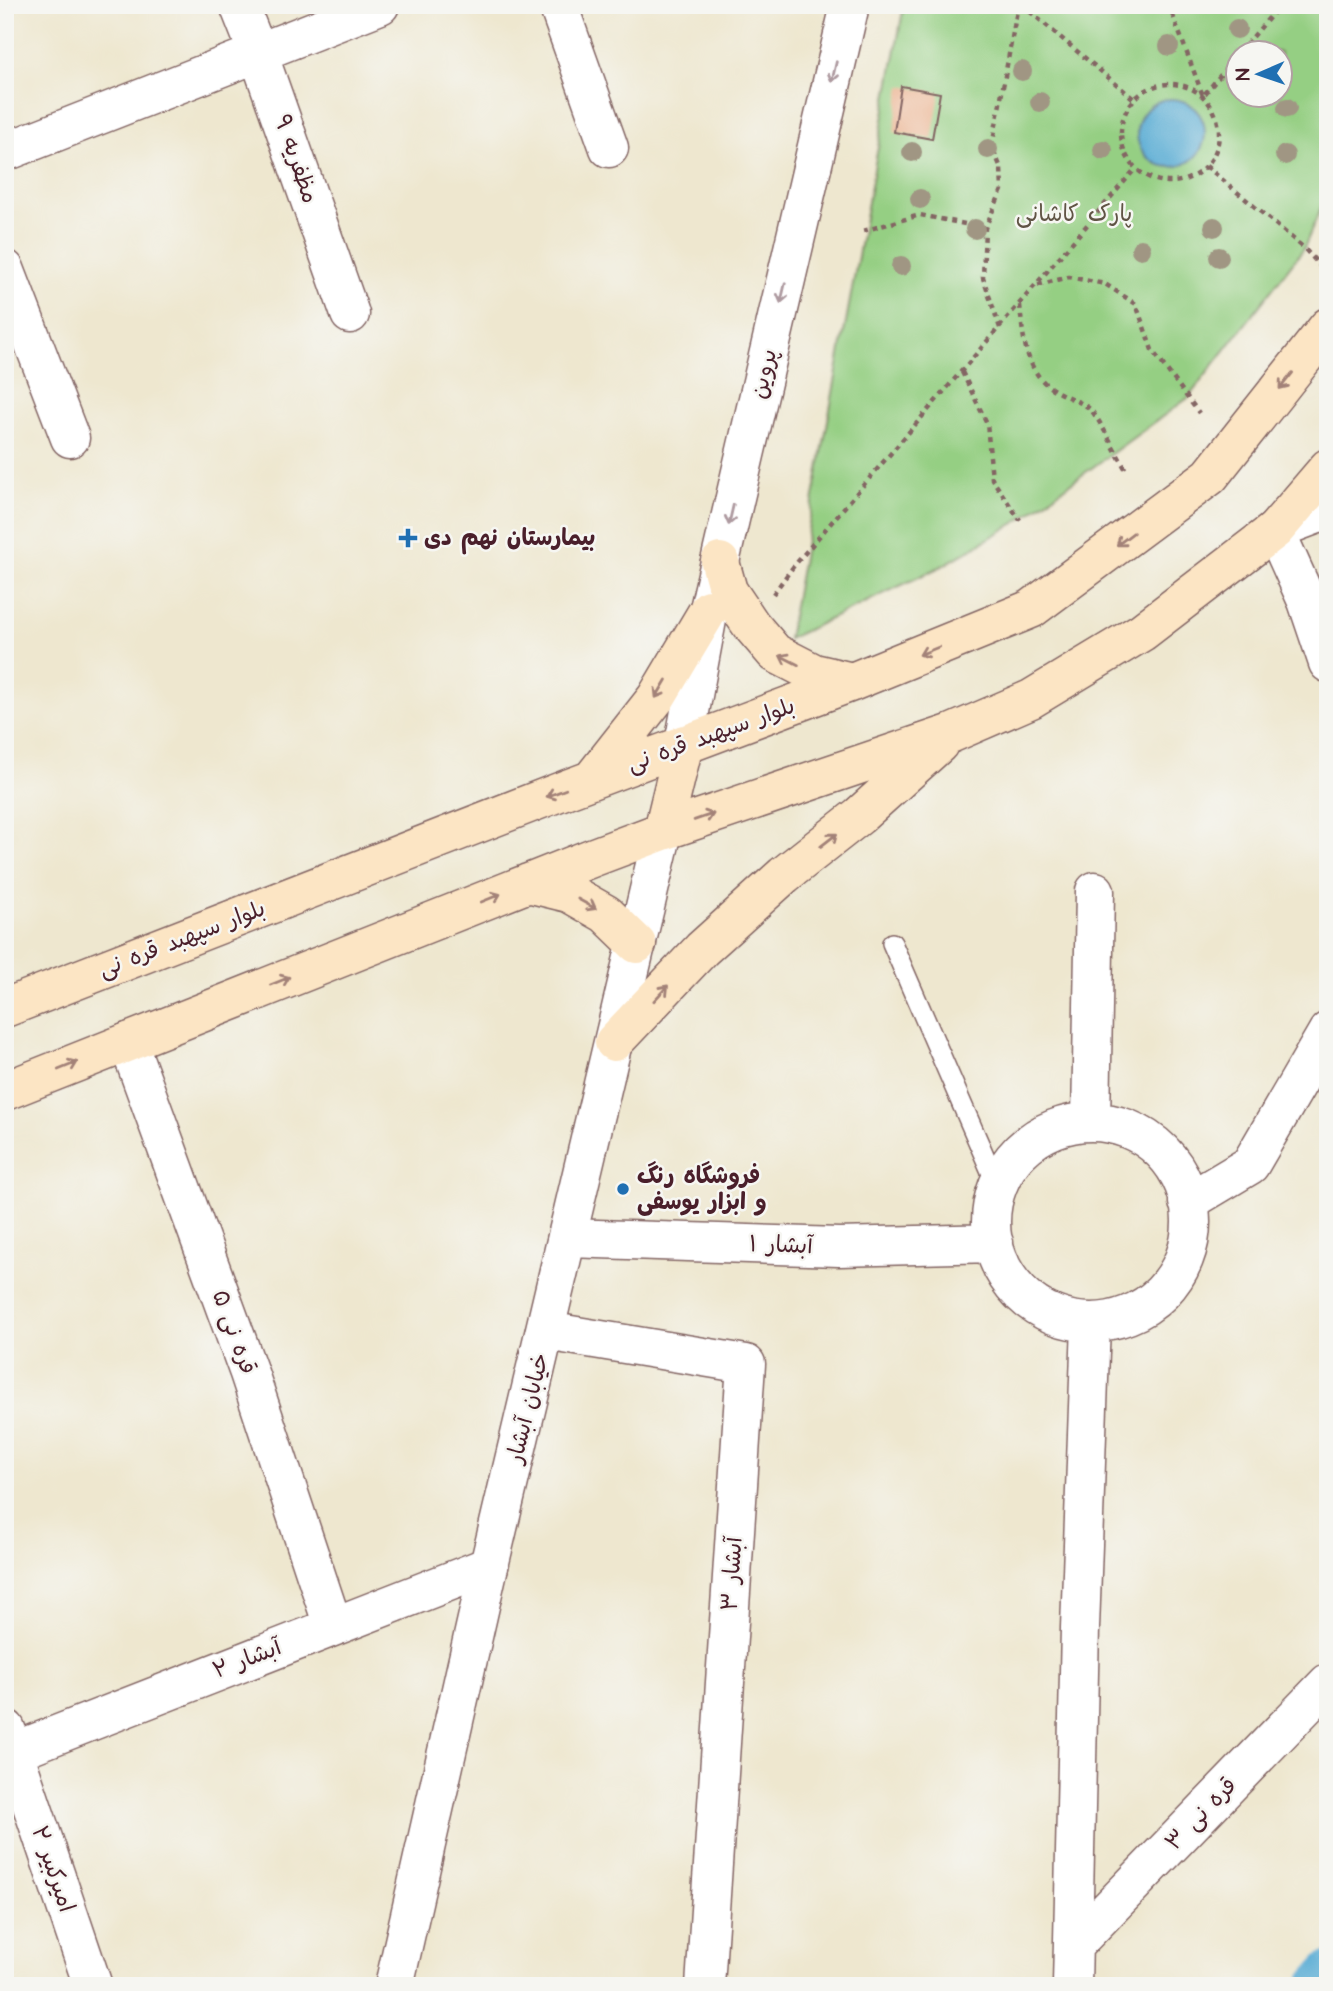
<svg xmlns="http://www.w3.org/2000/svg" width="1333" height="1991" viewBox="0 0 1333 1991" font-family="'Architects Daughter','Playpen Sans Arabic',sans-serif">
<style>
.green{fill:#95cf83;stroke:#707757;stroke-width:2;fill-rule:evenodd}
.water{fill:#58acd4;stroke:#516680;stroke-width:2}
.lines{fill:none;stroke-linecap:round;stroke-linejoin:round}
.canal{stroke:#58acd4;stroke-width:38}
.building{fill:#eba780}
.service-casing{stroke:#836564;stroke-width:22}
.minor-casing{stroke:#836564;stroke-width:41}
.tertiary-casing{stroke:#836564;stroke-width:41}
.secondary-casing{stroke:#836564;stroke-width:41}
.path{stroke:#836564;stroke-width:4.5;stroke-dasharray:5 5;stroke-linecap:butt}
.service{stroke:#fff;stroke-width:19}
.minor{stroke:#fff;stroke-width:38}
.tertiary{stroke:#fff;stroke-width:38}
.secondary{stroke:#fce5c4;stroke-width:38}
.tree{fill:#a09683}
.oneway{stroke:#ae9aa0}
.oneway2{stroke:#a38278}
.poi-dot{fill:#1f6fb2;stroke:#f6f6f2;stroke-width:2.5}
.labels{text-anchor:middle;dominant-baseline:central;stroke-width:5;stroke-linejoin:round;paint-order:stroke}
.street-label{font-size:23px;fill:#4a1f2b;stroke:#f6f6f2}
.park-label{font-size:23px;fill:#605445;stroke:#f6f6f2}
.poi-label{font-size:23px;font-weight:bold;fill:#4a1f2b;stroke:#f6f6f2;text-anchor:start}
</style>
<rect width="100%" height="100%" fill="#f6f6f2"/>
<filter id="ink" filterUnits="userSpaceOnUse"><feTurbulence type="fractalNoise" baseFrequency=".0143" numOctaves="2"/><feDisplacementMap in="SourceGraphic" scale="14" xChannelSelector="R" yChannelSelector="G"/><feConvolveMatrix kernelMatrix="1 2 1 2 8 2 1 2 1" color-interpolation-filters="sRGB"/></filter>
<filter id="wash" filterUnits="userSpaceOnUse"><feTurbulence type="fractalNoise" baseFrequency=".00686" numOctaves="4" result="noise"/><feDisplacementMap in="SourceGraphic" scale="28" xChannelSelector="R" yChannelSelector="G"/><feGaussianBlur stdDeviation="1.57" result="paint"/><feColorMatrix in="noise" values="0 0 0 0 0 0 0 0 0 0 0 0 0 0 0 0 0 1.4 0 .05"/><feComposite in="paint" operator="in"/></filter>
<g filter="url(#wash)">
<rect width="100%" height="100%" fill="#eee7cf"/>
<path class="green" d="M904,5H1328V191L1304,248L1188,398L1020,520L942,566L788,639ZM1238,52H1280V94H1238Z"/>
<path class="water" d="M1137 133a34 34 0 1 1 68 0a34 34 0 1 1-68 0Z"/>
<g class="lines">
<path class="canal" d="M1316,1986L1328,1971"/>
</g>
<g id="blocks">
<path class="building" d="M901,86L940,93L932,139L894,132Z"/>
</g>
</g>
<g filter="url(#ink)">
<use href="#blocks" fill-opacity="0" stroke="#836564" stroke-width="2"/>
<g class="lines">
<defs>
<path id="service" d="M892,943L997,1185"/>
<path id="minor" d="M239,5L258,53L350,314
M558,5L609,148
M5,152L380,5
M5,269L70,438
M1328,510L1275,530L1307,601L1328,663
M128,1042L249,1373L333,1626
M1091,1122L1095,891
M991 1222a100 100 0 1 1 200 0a100 100 0 1 1-200 0Z
M1188,1202L1250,1165L1328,1031
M567,1238L839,1247L994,1243
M546,1331L746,1364L705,1986
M6,1729L93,1986
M5,1755L489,1566
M1074,1945L1328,1683
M1072,1986L1080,1628L1091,1324"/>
<path id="tertiary" d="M684,744L709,609L850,5
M394,1986L489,1566L663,831"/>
<path id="secondary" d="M720,562L728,591L751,625L775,653L814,673L852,682
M593,778L656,698L709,609
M663,831L684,744
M528,883L569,893L606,914L637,944
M5,1008L567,789L852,682L1031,609L1210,476L1328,327
M614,1042L702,949L784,875L859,816L939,744
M5,1091L594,857L663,831L950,734L1031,699L1142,632L1275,530L1328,468"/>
</defs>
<use href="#service" class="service-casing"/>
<use href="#minor" class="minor-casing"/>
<use href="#tertiary" class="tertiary-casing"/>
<use href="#secondary" class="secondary-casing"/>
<path class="path" d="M1022,5L1134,99
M1169,5L1203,96L1238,54
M1240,52L1280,5
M1121 133a49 49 0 1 1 98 0a49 49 0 1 1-98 0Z
M1206,166L1304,248L1321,267
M863,231L920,215L985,228
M1038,285L1069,277L1105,284L1136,304L1152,350L1199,413
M1020,305C1023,337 1025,374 1056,391C1066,397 1082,402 1090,409C1099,418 1118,456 1126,470
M1000,328L983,278L985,228L1002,190L1001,168L992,147L1018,5
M962,372L987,423L992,479L1020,520
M773,594L793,567L1136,168"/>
<use href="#service" class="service"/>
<use href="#minor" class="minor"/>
<use href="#tertiary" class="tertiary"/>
<use href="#secondary" class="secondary"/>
</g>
<g class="tree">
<circle cx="1237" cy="29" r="10"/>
<circle cx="1169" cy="46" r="10"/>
<circle cx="1022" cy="71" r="10"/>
<circle cx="1040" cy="102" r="10"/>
<circle cx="1287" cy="108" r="10"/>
<circle cx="988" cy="149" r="10"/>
<circle cx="1103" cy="150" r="10"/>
<circle cx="912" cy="152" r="10"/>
<circle cx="1285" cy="155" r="10"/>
<circle cx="920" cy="199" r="10"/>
<circle cx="1214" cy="227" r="10"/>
<circle cx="975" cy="229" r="10"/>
<circle cx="1141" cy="249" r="10"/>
<circle cx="1219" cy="257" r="10"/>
<circle cx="901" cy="266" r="10"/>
</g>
<defs><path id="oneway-shaft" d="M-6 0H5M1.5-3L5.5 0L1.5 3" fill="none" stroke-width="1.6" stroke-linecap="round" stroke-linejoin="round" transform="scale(1.75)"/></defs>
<g class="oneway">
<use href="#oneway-shaft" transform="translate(834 72) rotate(103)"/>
<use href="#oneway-shaft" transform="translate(783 293) rotate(103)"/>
<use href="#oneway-shaft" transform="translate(731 515) rotate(103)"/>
</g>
<g class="oneway2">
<use href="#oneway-shaft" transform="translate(1286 381) rotate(129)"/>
<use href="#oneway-shaft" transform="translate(1125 539) rotate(143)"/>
<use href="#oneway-shaft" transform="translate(929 651) rotate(158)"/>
<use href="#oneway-shaft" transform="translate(789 660) rotate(-153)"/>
<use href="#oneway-shaft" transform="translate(661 689) rotate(121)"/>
<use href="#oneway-shaft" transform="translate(556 793) rotate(159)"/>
<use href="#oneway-shaft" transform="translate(704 817) rotate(-19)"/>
<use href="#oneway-shaft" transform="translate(829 840) rotate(-38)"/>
<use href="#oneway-shaft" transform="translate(491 898) rotate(-22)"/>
<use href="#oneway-shaft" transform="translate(587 904) rotate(29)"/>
<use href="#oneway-shaft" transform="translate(280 981) rotate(-22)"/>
<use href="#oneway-shaft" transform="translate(661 993) rotate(-47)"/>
<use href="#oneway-shaft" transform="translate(68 1066) rotate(-22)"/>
</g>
</g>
<g class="poi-dot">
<path d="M404.5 527.5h7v7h7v7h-7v7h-7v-7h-7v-7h7z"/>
<circle cx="623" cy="1189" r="7"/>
</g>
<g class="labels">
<g class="street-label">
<text transform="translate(296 159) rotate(71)">مظفریه ۹</text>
<text transform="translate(764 374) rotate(-77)">پروین</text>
<text transform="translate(711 735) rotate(-20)">بلوار سپهبد قره نی</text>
<text transform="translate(182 939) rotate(-21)">بلوار سپهبد قره نی</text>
<text transform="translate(781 1245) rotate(2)">آبشار ۱</text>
<text transform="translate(234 1332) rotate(70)">قره نی ۵</text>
<text transform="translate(528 1408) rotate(-76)">خیابان آبشار</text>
<text transform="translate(732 1574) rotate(-86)">آبشار ۳</text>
<text transform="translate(247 1659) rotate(-21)">آبشار ۲</text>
<text transform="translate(1201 1814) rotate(-46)">قره نی ۳</text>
<text transform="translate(53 1869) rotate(71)">امیرکبیر ۲</text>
</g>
<g class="park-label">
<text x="1074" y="214">پارک کاشانی</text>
</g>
<g class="poi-label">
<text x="424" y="538">بیمارستان نهم دی</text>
<text x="637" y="1176">فروشگاه رنگ<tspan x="637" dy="26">و ابزار یوسفی</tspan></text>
</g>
</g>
<rect width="1333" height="1991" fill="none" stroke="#f6f6f2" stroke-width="28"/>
<g transform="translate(1259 74) rotate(268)"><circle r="33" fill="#f6f6f2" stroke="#b1a0a2" stroke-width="2"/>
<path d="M0-5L12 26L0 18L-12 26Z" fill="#1f6fb2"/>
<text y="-10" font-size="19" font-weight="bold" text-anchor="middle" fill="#4a1f2b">N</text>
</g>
</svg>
